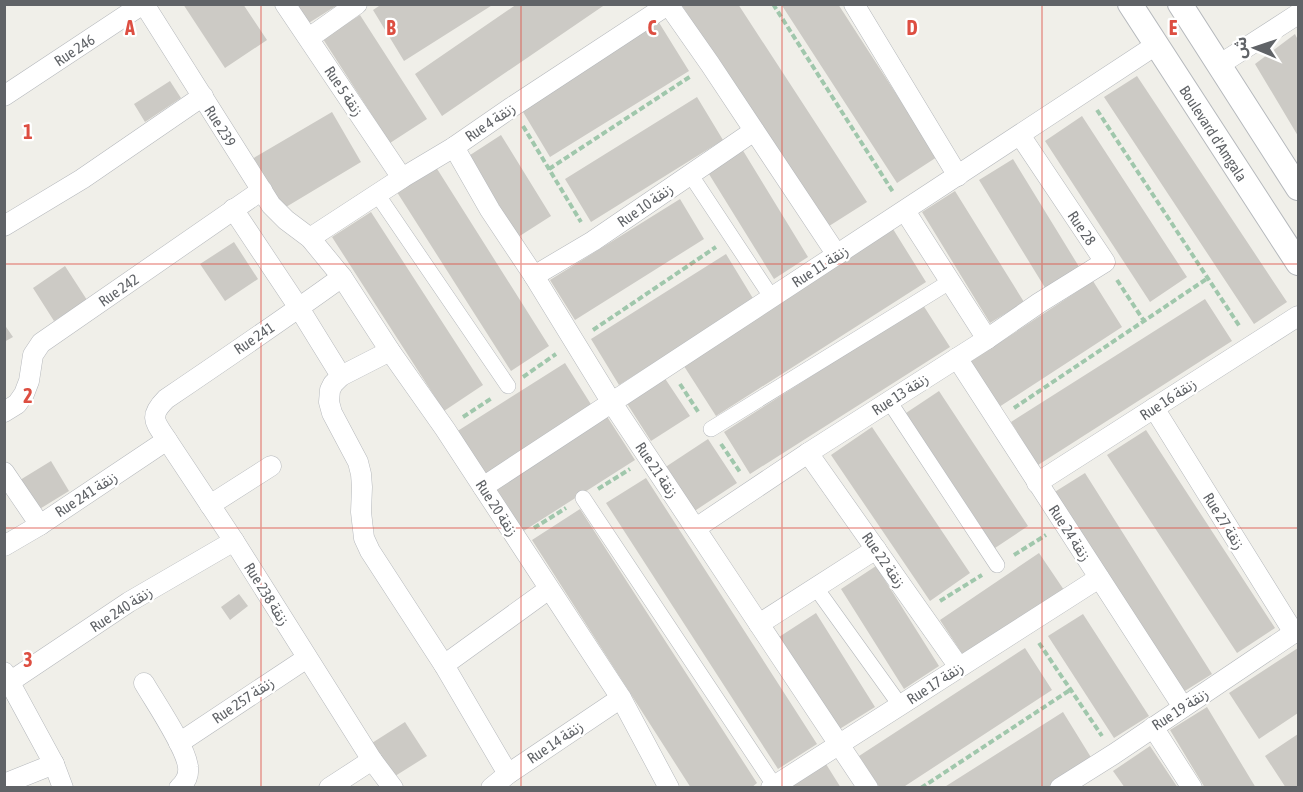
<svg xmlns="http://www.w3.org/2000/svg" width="1303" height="792" viewBox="0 0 1303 792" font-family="'Asap Condensed','Noto Sans Arabic',sans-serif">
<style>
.building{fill:#cccac5}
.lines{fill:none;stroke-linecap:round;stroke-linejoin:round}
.pedestrian-casing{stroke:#b5b8bc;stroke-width:16}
.minor-casing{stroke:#b5b8bc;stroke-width:21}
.tertiary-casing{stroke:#b5b8bc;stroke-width:26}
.path{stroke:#a0c7ac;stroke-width:4;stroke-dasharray:6 3;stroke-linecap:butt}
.pedestrian{stroke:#fff;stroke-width:15}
.minor{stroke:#fff;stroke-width:20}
.tertiary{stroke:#fff;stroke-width:24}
.grid{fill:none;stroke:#dd4e41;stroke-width:1.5;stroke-opacity:0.55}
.labels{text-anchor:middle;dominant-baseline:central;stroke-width:4.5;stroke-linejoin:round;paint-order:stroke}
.street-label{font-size:15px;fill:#606367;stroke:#fff}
.grid-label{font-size:20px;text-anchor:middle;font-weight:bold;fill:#dd4e41;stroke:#fff;stroke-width:4.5;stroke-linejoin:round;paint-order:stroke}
</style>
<rect width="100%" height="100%" fill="#f0efe9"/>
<path class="building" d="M183,4H243L267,40L225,68Z
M291,4H339L304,26Z
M382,4H494L404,61L373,10Z
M517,4H606L442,116L415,74Z
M681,4H738L867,202L826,228Z
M781,4H838L937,157L897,183Z
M360,15L427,119L390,143L323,39Z
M658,21L689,71L550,157L520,107Z
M1295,34L1298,40V136L1255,64Z
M1137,76L1287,302L1254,324L1104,97Z
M170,81L181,98L145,122L134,104Z
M697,97L723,140L591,222L565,179Z
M332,112L361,162L281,210L252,159Z
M1082,116L1187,277L1150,302L1045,141Z
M501,135L551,216L515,239L464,159Z
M739,144L808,257L774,279L704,166Z
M1013,159L1081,270L1047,291L979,180Z
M434,164L549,346L511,371L395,189Z
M955,191L1024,302L990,323L922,212Z
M680,199L704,239L575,320L550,280Z
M371,212L483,385L444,411L332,237Z
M893,229L926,282L716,416L682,363Z
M234,242L258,279L225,301L200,264Z
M726,254L754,300L619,385L591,339Z
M65,266L87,300L54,321L33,288Z
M1093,281L1122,327L999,407L970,362Z
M1205,299L1232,341L1038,465L1011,422Z
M923,305L950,347L750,474L724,432Z
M4,324L13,337L4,342Z
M565,363L592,406L483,475L456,432Z
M664,377L690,416L651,441L626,402Z
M939,391L1028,526L995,548L906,413Z
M606,415L635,460L522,532L494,486Z
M872,427L970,573L930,601L831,455Z
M1146,430L1275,628L1237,653L1107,455Z
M708,439L737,483L693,512L664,468Z
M51,461L69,491L38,510L20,480Z
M1085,473L1212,674L1180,694L1053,493Z
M646,478L817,744L778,769L606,503Z
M580,509L757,783L751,788H691L532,540Z
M1039,553L1064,590L965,658L940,620Z
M876,566L939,666L904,689L841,589Z
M239,594L248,606L230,620L221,607Z
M816,613L875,707L838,730L779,637Z
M1083,614L1149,716L1114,738L1048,636Z
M1025,648L1052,690L902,788H880L859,756Z
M1298,648V713L1259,739L1229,693Z
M1207,707L1256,788H1205L1170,730Z
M1063,712L1092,759L1046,788H943Z
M405,722L427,756L392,778L372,743Z
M1298,734V788H1286L1265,756Z
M1150,746L1178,788H1125L1113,771Z
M826,764L841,788H789Z"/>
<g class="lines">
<defs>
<path id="pedestrian" d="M690,174L772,298
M377,194L508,386
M889,401L997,565
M711,429L951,281
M583,498L774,785
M816,588L900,705"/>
<g id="minor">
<path id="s1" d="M144,4L271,205L286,220L310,238L342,277L390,351L445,429L621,698L669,788"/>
<path d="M285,4L402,178"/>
<path d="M668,4L710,64L837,255"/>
<path d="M854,4L958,176"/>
<path d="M309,38L357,4"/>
<path d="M1219,65L1298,14"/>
<path id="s2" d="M4,96L143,4"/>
<path d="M454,147L490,210L534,276L612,403L868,788"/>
<path d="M233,209L299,308L341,376"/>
<path d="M905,211L987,339"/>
<path d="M4,226L82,179L203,96"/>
<path d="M310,238L402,178L454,147L512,107L669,4"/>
<path d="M534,276L593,241L754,131"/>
<path d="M342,277C284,319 225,359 166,399C148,417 155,422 167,440L234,541L372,760L393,788"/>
<path d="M390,351L341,376L333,384L330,390L329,402L332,413L358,462L361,474L362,487L361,512L364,538L370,551L444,665L508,774"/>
<path d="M957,358L1183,707"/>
<path d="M1154,408L1294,633"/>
<path id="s3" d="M4,412L17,404L24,394L29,381L33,355L41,343L262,190"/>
<path d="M808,453L959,667"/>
<path d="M4,472L40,525"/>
<path d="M1037,483L1298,316"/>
<path d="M483,487L1156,45"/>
<path d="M210,505L271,466"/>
<path d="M696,528L808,453L987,339L1039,303L1105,262L1020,135"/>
<path d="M4,546L40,525L167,440"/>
<path d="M759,624L876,549"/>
<path d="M444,665L549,589"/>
<path d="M4,672L54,764L63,788"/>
<path d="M11,681L129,602L234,541"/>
<path d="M144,683C155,702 186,747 188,767C189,775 186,782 179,788"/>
<path d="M1153,727L1192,788"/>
<path d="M179,743L307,658"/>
<path d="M4,784L54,764"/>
<path d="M329,788L372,760"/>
<path d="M491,788L508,774L621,698"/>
<path d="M771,788L1099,578"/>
<path d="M1060,788L1114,754L1298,630"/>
</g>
<g id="tertiary">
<path id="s4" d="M1130,4L1298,263"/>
<path d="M1180,4L1298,188"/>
</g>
</defs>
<use href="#pedestrian" class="pedestrian-casing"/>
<use href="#minor" class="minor-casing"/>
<use href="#tertiary" class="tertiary-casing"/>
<path class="path" d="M773,4L893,192
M1097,110L1240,327
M523,126L581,222
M549,169L691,76
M1117,280L1144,321
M593,330L716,247
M523,377L556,354
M680,384L699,413
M1014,408L1208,278
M463,417L492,398
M721,444L740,472
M598,489L630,469
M534,528L566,508
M1014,555L1046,535
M940,601L982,575
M1039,643L1102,736
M921,788L1070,690"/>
<use href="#pedestrian" class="pedestrian"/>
<use href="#minor" class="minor"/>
<use href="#tertiary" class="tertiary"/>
</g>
<path class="grid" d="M261,4V788M521,4V788M782,4V788M1042,4V788M4,264H1298M4,528H1298"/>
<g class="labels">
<g class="street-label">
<text stroke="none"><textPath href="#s2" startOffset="84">Rue 246</textPath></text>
<text transform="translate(344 91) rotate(56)">Rue 5 زنقة</text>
<text transform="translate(490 122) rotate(-34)">Rue 4 زنقة</text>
<text stroke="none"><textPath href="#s1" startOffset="144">Rue 239</textPath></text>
<text stroke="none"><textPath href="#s4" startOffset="154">Boulevard d'Amgala</textPath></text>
<text transform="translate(645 205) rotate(-35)">Rue 10 زنقة</text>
<text transform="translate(1082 228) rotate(56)">Rue 28</text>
<text transform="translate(820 266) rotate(-33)">Rue 11 زنقة</text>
<text stroke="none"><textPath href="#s3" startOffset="176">Rue 242</textPath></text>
<text transform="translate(254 338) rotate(-34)">Rue 241</text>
<text transform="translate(900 394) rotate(-33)">Rue 13 زنقة</text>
<text transform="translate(1168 399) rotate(-33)">Rue 16 زنقة</text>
<text transform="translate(657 470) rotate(56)">Rue 21 زنقة</text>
<text transform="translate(86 494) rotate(-33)">Rue 241 زنقة</text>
<text transform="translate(497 508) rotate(57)">Rue 20 زنقة</text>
<text transform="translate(1224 521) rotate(58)">Rue 27 زنقة</text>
<text transform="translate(1070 533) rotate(57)">Rue 24 زنقة</text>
<text transform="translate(884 560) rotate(55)">Rue 22 زنقة</text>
<text transform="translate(267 594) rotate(58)">Rue 238 زنقة</text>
<text transform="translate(121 609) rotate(-33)">Rue 240 زنقة</text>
<text transform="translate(935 683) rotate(-33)">Rue 17 زنقة</text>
<text transform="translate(243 700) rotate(-34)">Rue 257 زنقة</text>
<text transform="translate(1180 709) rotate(-33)">Rue 19 زنقة</text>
<text transform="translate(555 742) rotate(-34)">Rue 14 زنقة</text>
</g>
</g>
<g class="grid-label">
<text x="130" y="35">A</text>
<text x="391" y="35">B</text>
<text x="652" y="35">C</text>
<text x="912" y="35">D</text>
<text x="1173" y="35">E</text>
<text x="28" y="139">1</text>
<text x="28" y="403">2</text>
<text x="28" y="667">3</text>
</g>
<rect width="1303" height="792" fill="none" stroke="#606367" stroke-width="12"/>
<g transform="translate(1255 48) rotate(272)" stroke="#ffffff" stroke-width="4.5" paint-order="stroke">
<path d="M0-4.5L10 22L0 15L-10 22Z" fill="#606367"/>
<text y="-9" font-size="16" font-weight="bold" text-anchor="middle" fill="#606367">ش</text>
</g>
</svg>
